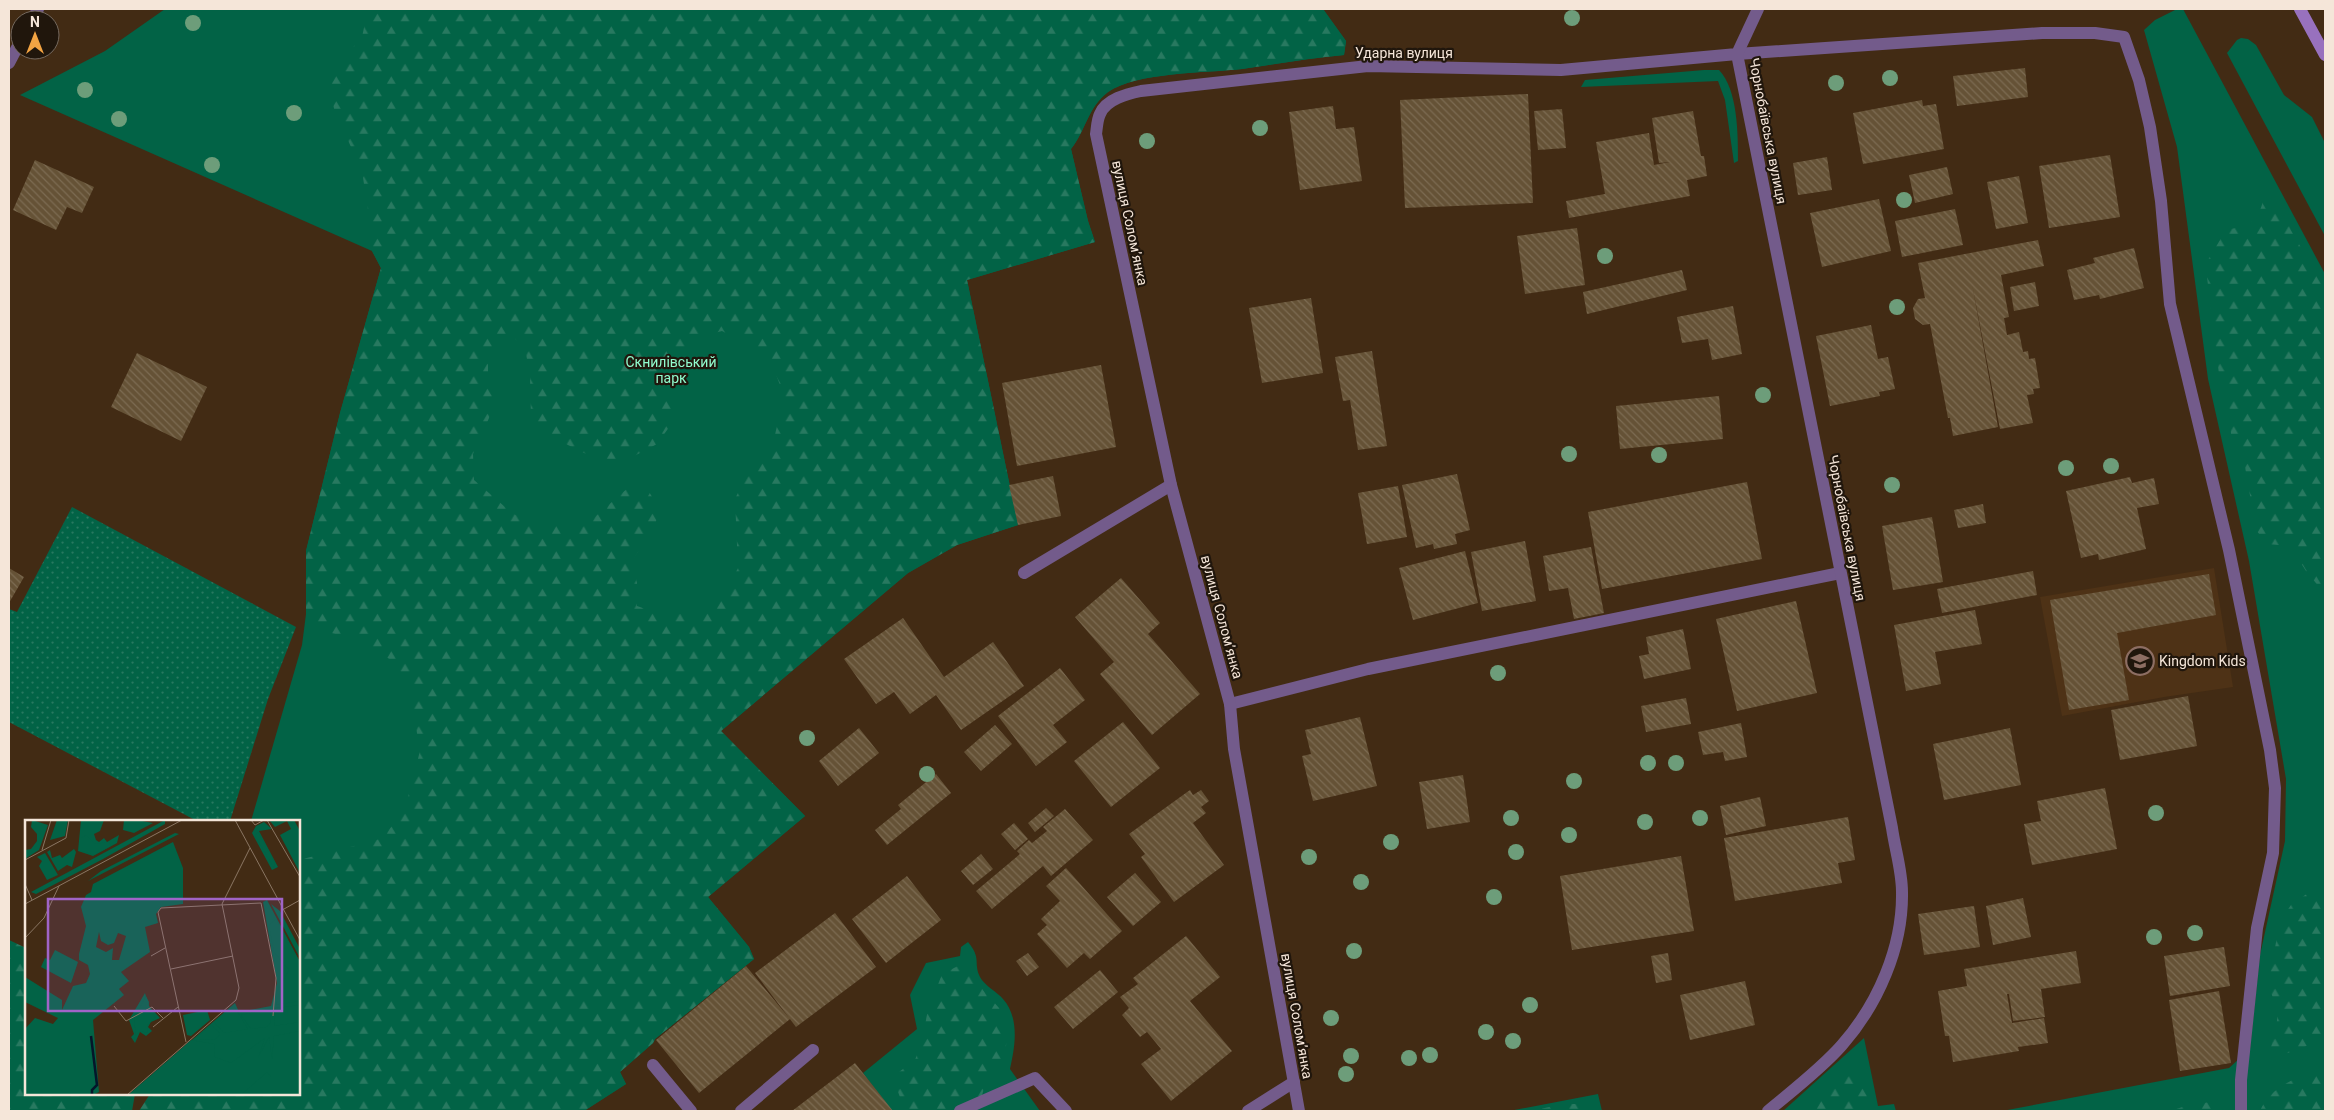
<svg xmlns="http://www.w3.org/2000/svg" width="2334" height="1120" viewBox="0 0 2334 1120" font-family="Roboto,sans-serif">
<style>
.built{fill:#4e3216}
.green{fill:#026346}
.forest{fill:url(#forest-firs);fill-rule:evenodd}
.garden{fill:url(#garden-dots)}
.building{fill:url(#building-back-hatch)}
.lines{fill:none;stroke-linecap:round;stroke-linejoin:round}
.service{stroke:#735b8b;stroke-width:12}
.minor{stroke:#735b8b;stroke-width:12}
.secondary{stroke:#9871be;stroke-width:12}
.tree{fill:#6d9d7a}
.labels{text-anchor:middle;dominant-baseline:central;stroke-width:4.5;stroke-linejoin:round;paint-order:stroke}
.street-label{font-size:14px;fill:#f5e6d9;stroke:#20160c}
.park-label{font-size:14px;fill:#91fbce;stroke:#20160c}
.poi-label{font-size:14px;fill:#f5e6d9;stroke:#20160c;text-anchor:start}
.inset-river{fill:none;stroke:#04162a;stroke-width:2.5}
.inset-road{fill:none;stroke:#8a7663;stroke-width:1}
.view{fill:#a064c7;fill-opacity:0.15;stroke:#a064c7;stroke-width:2.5}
.inset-edge{fill:none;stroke:#f5e6d9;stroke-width:2.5}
</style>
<defs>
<pattern id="forest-firs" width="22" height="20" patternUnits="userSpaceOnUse" patternTransform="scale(1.25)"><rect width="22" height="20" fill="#026346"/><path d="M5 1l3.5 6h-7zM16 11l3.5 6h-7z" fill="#287960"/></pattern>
<pattern id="garden-dots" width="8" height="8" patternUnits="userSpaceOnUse" patternTransform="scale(1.25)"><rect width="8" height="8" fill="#026346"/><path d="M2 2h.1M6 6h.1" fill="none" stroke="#287960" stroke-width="1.8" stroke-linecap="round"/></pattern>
<pattern id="building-back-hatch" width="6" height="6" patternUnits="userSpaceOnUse" patternTransform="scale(1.25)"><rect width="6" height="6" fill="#655236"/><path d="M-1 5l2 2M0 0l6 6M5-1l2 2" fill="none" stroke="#7c6b52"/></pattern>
</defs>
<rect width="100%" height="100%" fill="#422b14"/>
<path class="built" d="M2214,568L2233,687L2164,697L2062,716L2040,597Z"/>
<path class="green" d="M165,9H1323L1346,41L1344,55C1310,58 1276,64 1242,69C1206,73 1137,72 1108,92C1088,107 1086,130 1071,149L1088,221L1095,242L967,280L1018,525L957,545L908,573L721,731L805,816L708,897L749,947L754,959L655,1039L653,1043L620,1072L626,1084L584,1111L299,1094V821H251L302,645L306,614V551L340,413L381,268L372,251L20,95L105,51Z
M2177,9H2183L2325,274V1111H2002L2229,1068L2250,1049L2260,955L2285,841L2286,779L2249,561L2208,379L2177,147L2144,30L2155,20Z
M2241,38L2248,39L2256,45L2284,95L2312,117L2325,143V236L2227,53L2237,40Z
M1704,70H1719C1738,90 1738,134 1738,161L1734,163L1725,100L1718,81L1581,87L1585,80Z
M968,942C982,959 973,962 980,977C984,985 997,992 1003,999C1020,1018 1015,1047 1010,1069L1040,1111H892L863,1073L917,1029L910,995L926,963L960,956L961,947Z
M1864,1038L1878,1106L1894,1104L1896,1111H1783Z
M1598,1094L1602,1111H1509Z"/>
<path class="forest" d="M368,9H1323L1346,41L1344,55C1310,58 1276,64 1242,69C1206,73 1137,72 1108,92C1088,107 1086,130 1071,149L1088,221L1095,242L967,280L1018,525L957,545L908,573L721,731L805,816L708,897L749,947L754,959L655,1039L653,1043L620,1072L626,1084L584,1111H139L150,1094H299V860L377,840L403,816L420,751L410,691L396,663L356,639L323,631L306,614V551L340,413L381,268L372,251L373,243L362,171L335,112L326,78L362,37ZM722,331L754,348L774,369L784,396L774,439L745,478L735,499L738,568L726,592L706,608L687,614L657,613L637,606V583L632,561C651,530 671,519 644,485L629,487L589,522L575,526L528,521L512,513L474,480L473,454L489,418L495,397L488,373V357L496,337L509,333L525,348L530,376L531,419L544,433L582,452L601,461L621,463L657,444L675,419V376L678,361L687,345L699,337Z
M2264,197L2275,199L2286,214L2291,230L2325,290V594L2306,571L2290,546L2267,544L2256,530L2243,455L2231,434L2229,402L2219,374L2207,277L2208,260L2226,230C2251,225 2258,223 2264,197Z
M2325,881V1039L2288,1053L2277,1055L2271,1047L2277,1021V1008L2268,985L2280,921L2291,905Z
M9,940L26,948V1094H135L132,1111H9Z
M958,966L971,969L983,990L999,1008L1009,1030L1005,1051L993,1079L984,1088L980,1103L989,1111H905L897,1089L899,1072L915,1060L923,1038L927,1014L942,974Z
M2325,1069V1111H2260C2270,1086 2301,1075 2325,1069Z
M1856,1071L1865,1088L1872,1111H1805L1840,1072Z
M2212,1102L2224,1109L2225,1111H2170L2192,1104Z
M1563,1104H1583L1593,1111H1531Z"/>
<path class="garden" d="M72,507L296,627L268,699L230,821H197L9,722V609L17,612Z"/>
<path class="building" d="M2025,68L2028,97L1957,106L1953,76Z
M1528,94L1533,203L1405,208L1400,100Z
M1922,100L1923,106L1936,104L1944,149L1863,164L1853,113Z
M1333,106L1336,129L1354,127L1362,181L1300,190L1289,112Z
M1562,109L1566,148L1538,150L1534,111Z
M1693,111L1701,156H1704L1707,176L1687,180L1690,196L1569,218L1566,201L1605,194L1596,142L1649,133L1654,165L1670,162L1659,163L1652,118Z
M2110,155L2120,217L2049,228L2039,166Z
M1827,157L1832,190L1798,195L1793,163Z
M35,160L94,187L82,213L67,207L56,230L13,210Z
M1947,167L1953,194L1915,203L1909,175Z
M2019,176L2028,223L1996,229L1987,182Z
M1879,199L1891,251L1822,267L1810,213Z
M1955,209L1963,245L1902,257L1895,221Z
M1577,228L1585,285L1525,294L1517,236Z
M2038,240L2044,266L2001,275L2009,317L2004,318L2007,335L2019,332L2023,352L2028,351L2029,359L2035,358L2040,388L2033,389L2034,394L2027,395L2033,423L2000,429L1972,284L1998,427L1953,436L1950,418H1948L1930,324L1923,325L1915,319L1913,308L1918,299L1925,298L1918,263Z
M2134,248L2144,288L2100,299L2099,295L2074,300L2067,270L2095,263L2093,258Z
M1682,270L1687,290L1587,314L1583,292Z
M2035,282L2039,306L2014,311L2010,287Z
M1311,298L1323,373L1262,383L1249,308Z
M1733,306L1742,354L1712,360L1708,339L1682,343L1677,317Z
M1871,325L1878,359L1888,357L1895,389L1879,392L1880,396L1830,406L1816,336Z
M1372,351L1387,446L1358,450L1350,400L1343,401L1335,357Z
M137,353L207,387L181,441L111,407Z
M1101,365L1116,447L1017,466L1002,383Z
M1719,396L1723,439L1620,449L1616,406Z
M1457,474L1470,530L1455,534L1457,544L1434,549L1433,544L1416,548L1402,485Z
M1053,476L1061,516L1018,525L1009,485Z
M2130,477L2132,483L2154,478L2159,504L2137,508L2146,549L2099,560L2098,554L2081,558L2066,491Z
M1747,482L1762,559L1602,589L1588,512Z
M1398,486L1407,537L1367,544L1358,493Z
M1983,504L1986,523L1958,528L1954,510Z
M1932,517L1943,582L1893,590L1882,526Z
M1525,541L1536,601L1482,611L1471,552Z
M1591,547L1604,613L1574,619L1568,588L1549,591L1543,556Z
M1465,551L1478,603L1413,620L1399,568Z
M9,568L24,577L9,603Z
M2033,571L2037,595L1942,613L1937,589Z
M2209,574L2216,615L2117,633L2129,700L2069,710L2050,600Z
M1121,578L1160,623L1148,634L1200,694L1152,735L1100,674L1114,662L1075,617Z
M1796,601L1817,693L1737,711L1716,619Z
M1975,610L1982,644L1935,652L1941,684L1906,691L1894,625Z
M903,618L944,677L993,642L1024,686L961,730L936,695L910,714L894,692L876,704L844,659Z
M1683,629L1691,669L1644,679L1639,656L1649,654L1646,637Z
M1060,668L1085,700L1053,725L1067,742L1036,766L998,716Z
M2188,696L2197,746L2120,760L2111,710Z
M1686,698L1691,724L1646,732L1641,706Z
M1360,717L1377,786L1313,801L1302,756L1311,754L1305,730Z
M1123,722L1160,768L1111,807L1074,761Z
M1741,723L1747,757L1725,761L1723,752L1703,755L1698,732Z
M995,725L1012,744L981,771L964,752Z
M859,728L879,753L838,786L819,761Z
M2010,728L2021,785L1944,800L1933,744Z
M936,774L951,793L887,845L875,830L901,809L898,805Z
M1463,775L1470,822L1427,829L1419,782Z
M2105,788L2117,849L2032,865L2024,824L2041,821L2037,801Z
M1190,790L1193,795L1201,790L1209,801L1201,807L1206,813L1193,823L1224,865L1174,902L1141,857L1145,854L1129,834Z
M1760,797L1766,826L1726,835L1720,806Z
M1046,808L1054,816L1035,832L1028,823Z
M1065,809L1093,840L1051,876L1043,866L992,909L976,891L1020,854L1017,851L1029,840L1032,843L1047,831L1043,827Z
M1848,817L1855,860L1838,863L1842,883L1735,901L1724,838Z
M1014,823L1028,839L1015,850L1001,834Z
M981,854L993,869L973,885L961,871Z
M1681,856L1694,931L1572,950L1560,876Z
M1066,868L1122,931L1090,959L1084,953L1067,968L1037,934L1047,925L1041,919L1060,901L1046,886Z
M1135,873L1161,902L1133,926L1107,897Z
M907,876L941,920L886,963L852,919Z
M2023,898L2031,937L1993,945L1986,906Z
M1974,906L1980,947L1924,955L1918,914Z
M835,913L876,967L796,1027L755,973Z
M1186,936L1220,977L1190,1001L1232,1051L1171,1101L1141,1064L1161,1049L1147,1032L1140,1037L1122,1015L1129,1008L1120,997L1138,984L1133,978Z
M2224,947L2230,986L2170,996L2164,956Z
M2076,951L2081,983L2041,989L2045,1017L2013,1021L2009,994H2007L2012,1023L2044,1018L2048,1043L2018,1047L2019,1051L1953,1062L1949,1036H1945L1938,991L1967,986L1964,969Z
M1028,953L1039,967L1027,976L1016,961Z
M1668,953L1672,980L1656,983L1651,956Z
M746,966L790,1019L699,1093L656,1040Z
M1100,970L1118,992L1073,1029L1054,1007Z
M1745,981L1755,1025L1690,1040L1680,995Z
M2219,991L2231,1063L2180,1071L2169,1000Z
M855,1063L893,1111H792Z"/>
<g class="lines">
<path class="service" d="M1737,54L2042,33H2095L2124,37L2139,80L2150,127L2161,201L2170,304L2229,550L2270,750L2275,788L2273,853L2257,928L2241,1080V1111
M1024,573L1171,485
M1230,704L1368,669L1840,573
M653,1065L691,1111
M741,1111L813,1050
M960,1111L1035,1078L1066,1111
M1248,1111L1294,1082"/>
<path class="minor" d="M1758,9L1737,54L1892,828C1895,849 1902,871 1902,892C1903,947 1878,1004 1842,1045C1822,1068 1792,1091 1768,1111
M32,20L38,9
M9,63L20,42
M1299,1111L1234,749L1230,704L1171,485L1096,134C1097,128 1097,120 1100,114C1106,99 1127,94 1141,91L1368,66L1561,70L1737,54"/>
<path class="secondary" d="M2300,9L2325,55"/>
</g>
<g class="tree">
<circle cx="1572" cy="18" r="8"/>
<circle cx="193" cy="23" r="8"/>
<circle cx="1890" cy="78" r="8"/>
<circle cx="1836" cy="83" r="8"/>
<circle cx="85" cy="90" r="8"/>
<circle cx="294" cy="113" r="8"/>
<circle cx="119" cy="119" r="8"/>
<circle cx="1260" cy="128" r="8"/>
<circle cx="1147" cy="141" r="8"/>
<circle cx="212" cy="165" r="8"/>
<circle cx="1904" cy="200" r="8"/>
<circle cx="1605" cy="256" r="8"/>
<circle cx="1897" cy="307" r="8"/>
<circle cx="1763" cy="395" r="8"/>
<circle cx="1569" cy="454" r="8"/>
<circle cx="1659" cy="455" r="8"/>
<circle cx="2111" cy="466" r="8"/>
<circle cx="2066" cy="468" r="8"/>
<circle cx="1892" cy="485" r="8"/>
<circle cx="1498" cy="673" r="8"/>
<circle cx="807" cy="738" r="8"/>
<circle cx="1648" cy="763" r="8"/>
<circle cx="1676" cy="763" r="8"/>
<circle cx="927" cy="774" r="8"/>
<circle cx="1574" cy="781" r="8"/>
<circle cx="2156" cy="813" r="8"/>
<circle cx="1511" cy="818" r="8"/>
<circle cx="1700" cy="818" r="8"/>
<circle cx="1645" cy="822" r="8"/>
<circle cx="1569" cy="835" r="8"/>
<circle cx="1391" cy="842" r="8"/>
<circle cx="1516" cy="852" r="8"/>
<circle cx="1309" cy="857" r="8"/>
<circle cx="1361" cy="882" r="8"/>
<circle cx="1494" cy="897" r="8"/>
<circle cx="2195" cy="933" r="8"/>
<circle cx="2154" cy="937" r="8"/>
<circle cx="1354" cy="951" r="8"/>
<circle cx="1530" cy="1005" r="8"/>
<circle cx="1331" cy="1018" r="8"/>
<circle cx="1486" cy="1032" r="8"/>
<circle cx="1513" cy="1041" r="8"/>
<circle cx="1430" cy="1055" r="8"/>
<circle cx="1351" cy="1056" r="8"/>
<circle cx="1409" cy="1058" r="8"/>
<circle cx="1346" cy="1074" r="8"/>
</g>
<defs>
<symbol id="school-ring" viewBox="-11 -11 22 22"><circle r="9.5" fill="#20160c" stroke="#8d6e63" stroke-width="1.5"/><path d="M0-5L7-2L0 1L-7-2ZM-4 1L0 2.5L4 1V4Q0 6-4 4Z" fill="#8d6e63"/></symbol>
</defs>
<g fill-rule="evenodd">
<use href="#school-ring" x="2124" y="645" width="32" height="32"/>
</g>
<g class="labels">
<g class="street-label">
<text x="1404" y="53">Ударна вулиця</text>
<text transform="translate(1768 131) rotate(79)">Чорнобаївська вулиця</text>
<text transform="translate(1130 223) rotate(78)">вулиця Соломʼянка</text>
<text transform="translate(1847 528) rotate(79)">Чорнобаївська вулиця</text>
<text transform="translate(1222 617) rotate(75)">вулиця Соломʼянка</text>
<text transform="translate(1297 1016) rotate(80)">вулиця Соломʼянка</text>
</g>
<g class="park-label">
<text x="671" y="362">Скнилівський<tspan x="671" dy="16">парк</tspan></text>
</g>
<g class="poi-label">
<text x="2159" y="661">Kingdom Kids</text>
</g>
</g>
<g transform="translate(25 820)">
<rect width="275" height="275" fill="#422b14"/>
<path d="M7,0L23,5L14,30L0,39V30L6,29L12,21V14L6,7ZM32,0H43L40,16L25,20ZM56,0H79L75,11L69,14L71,20L74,22L79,18L82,22L94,15L92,23L68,36L53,31ZM99,0H112L128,3L109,13L98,10ZM140,0V4L78,39L11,74L6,72ZM244,0H269L275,11V53L255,15L266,9L262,1L250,7ZM239,2L247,9L234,11L253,47L247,50L227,13L231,6ZM150,13L154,14L63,61L76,51ZM49,29L51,32L47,47L42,45L33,51L22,32L25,30L27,38L35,35L37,38ZM20,33L33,55L22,60L14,46L17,41L12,37ZM242,80L275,142V275H103L210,183L214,192L246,186L252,163L238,82ZM246,84L255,91L275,129V138ZM120,173L124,186L135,198L126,202L123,207L127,211L121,216L115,212L110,223L106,217L109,214L104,200Z" fill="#026346"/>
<path d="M233,12L250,43L249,48L230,16ZM61,15L70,24L84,22L86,26L69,35L56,31V18ZM148,22L158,48V84L136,87L131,94L133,103L120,107L125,132L96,152L104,161L94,169L99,175L68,200L74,272L68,275H0V209L10,198L28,204L33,198L0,182V157L37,180V190L48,166L61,163L65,154L63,145L54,140V134L61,106L56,87L61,75L66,72L68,64ZM74,112L76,121L83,125L89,123L93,113L101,116L94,140H87L88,128L81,132L71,127ZM251,99L275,142V181L251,185L252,171L264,150L249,132L247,122L244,105ZM121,176L124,182L123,191L131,197L122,205L123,213L115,211L111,216L109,199ZM275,185V202L249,206L251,188ZM209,186L223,209L199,213L189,202ZM245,189L246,203L241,207L226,209L216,195ZM182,190L185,200L166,216L162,215L158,195ZM187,205L195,214L190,220L169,219ZM275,211V275H246V257L242,252L216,275H104L166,220L189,224L190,237L206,243L240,218L233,238L244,217L247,239L249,216Z" fill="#026346" fill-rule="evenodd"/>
<path d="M30,130L53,142L46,163L16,147L20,138L25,140Z" fill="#026346"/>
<path class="inset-river" d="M66,216L72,265L67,270V275"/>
<path class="inset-road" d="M210,0L275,120M226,0L230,5L239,0M242,0L275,57M17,30L26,0M0,40L41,18L44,0M0,64L7,80M0,84L157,0M259,89L275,80M0,118L19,98L34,66M126,136L140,128M146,149L208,136M89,186L101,201L127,187L138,198M128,207L153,187M161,222L133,92L136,88L236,83L251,158L248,196M102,275L211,180L214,168L197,84L225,28"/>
<path class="view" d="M23,79H257V191H23Z"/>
<rect width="275" height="275" class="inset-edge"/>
</g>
<rect width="2334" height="1120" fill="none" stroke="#f5e6d9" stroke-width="20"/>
<g transform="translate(35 35)"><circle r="24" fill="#20160c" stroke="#75695e"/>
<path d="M0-4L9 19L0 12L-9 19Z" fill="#f3a443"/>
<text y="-8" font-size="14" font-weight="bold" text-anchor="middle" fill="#f5e6d9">N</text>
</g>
</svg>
